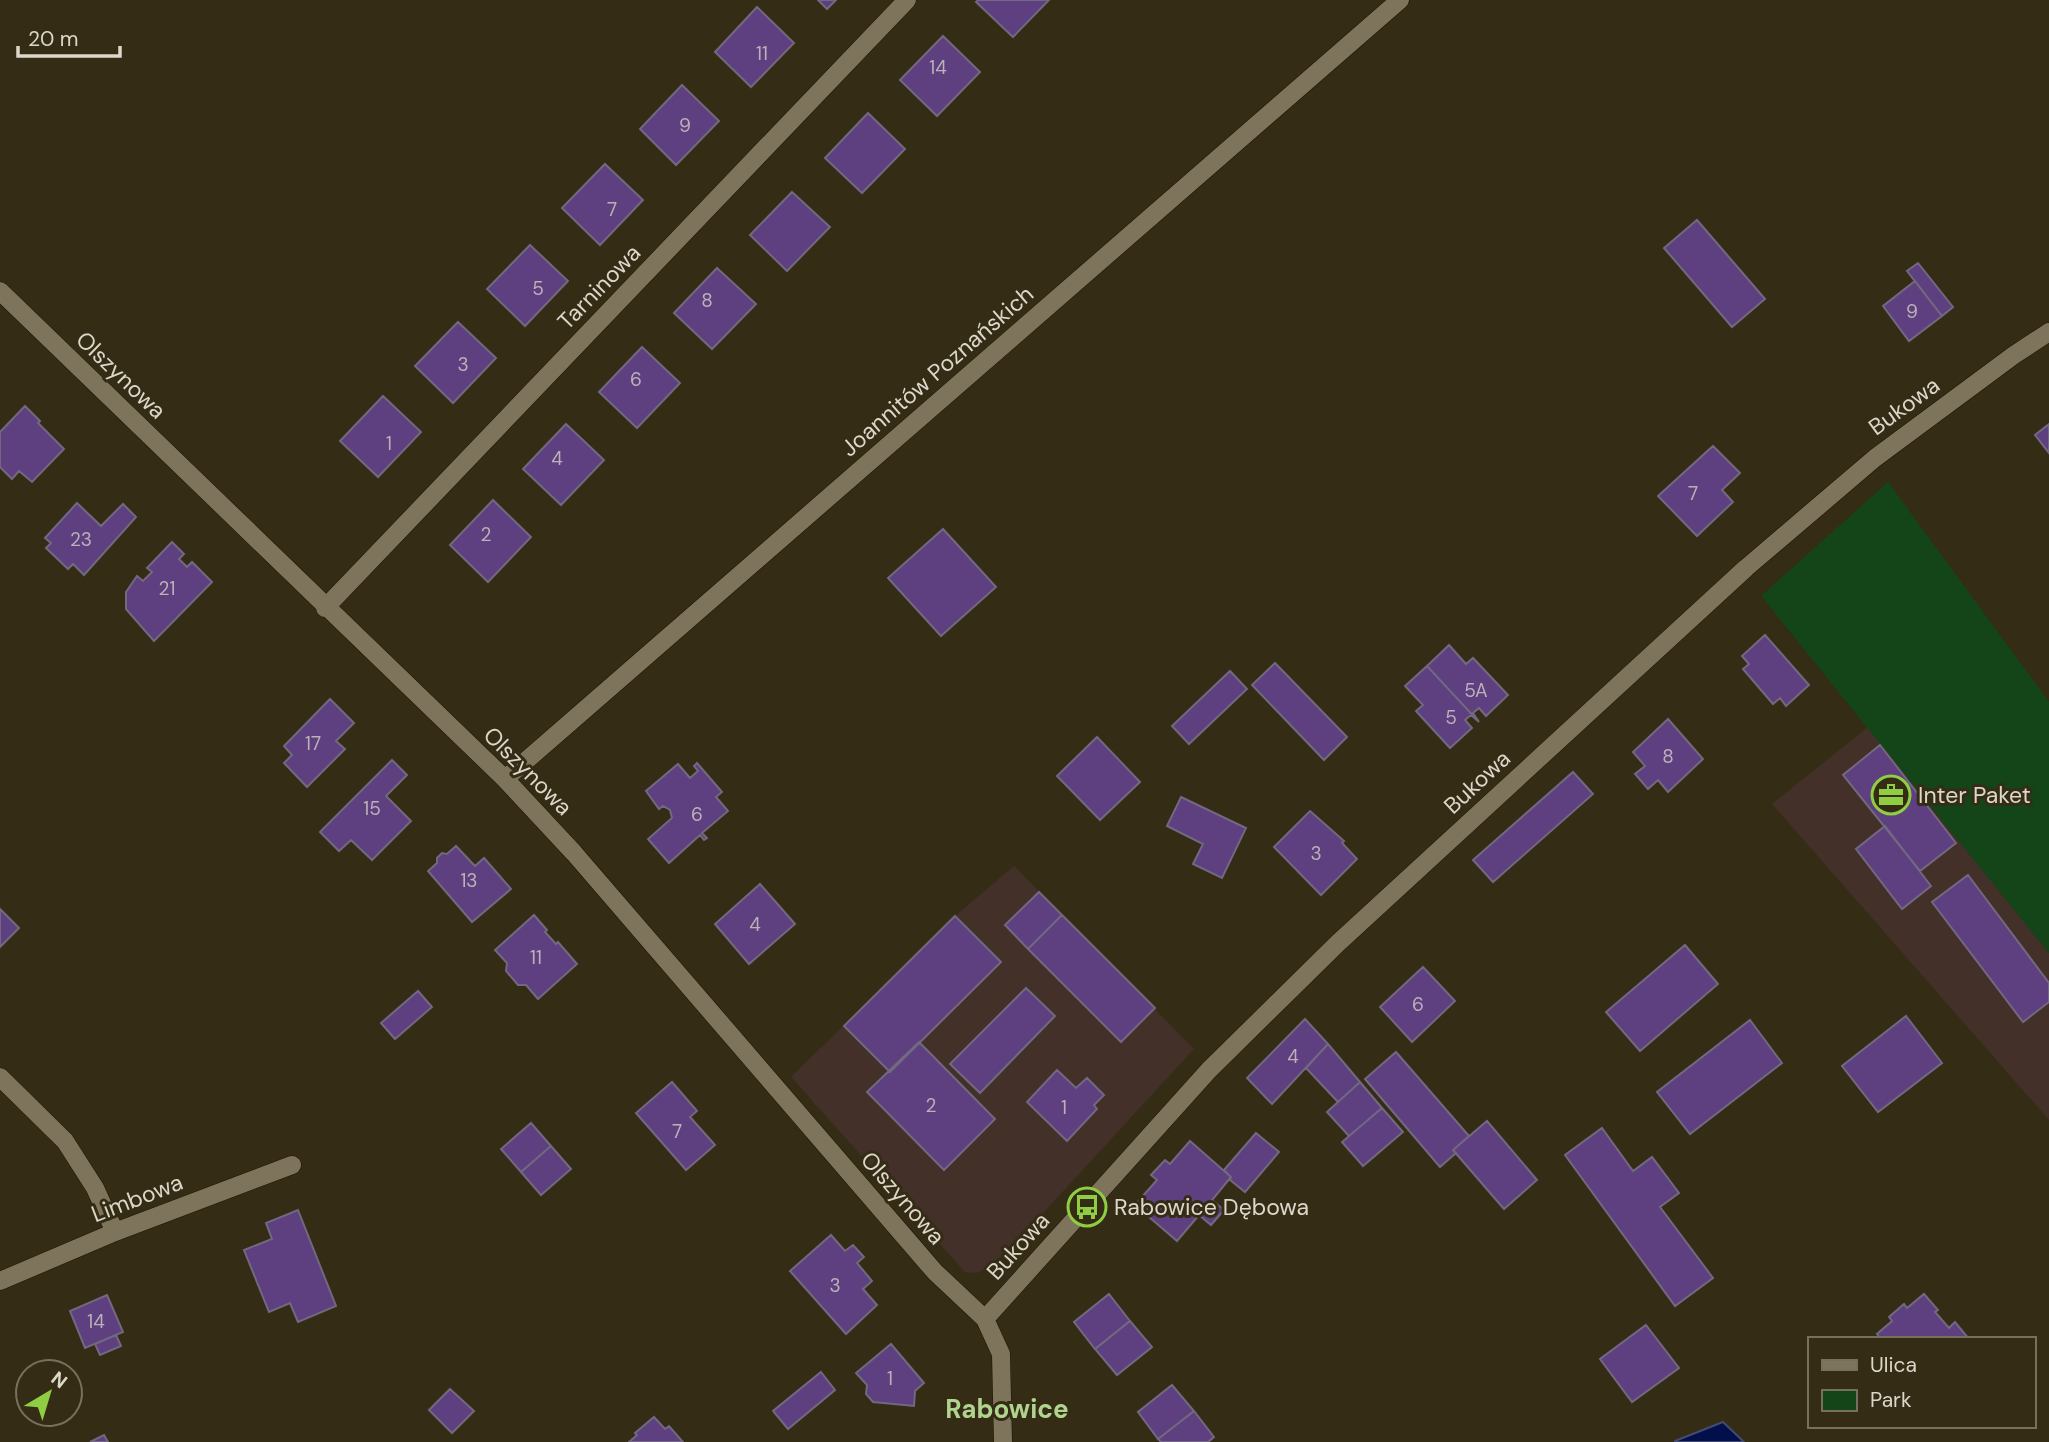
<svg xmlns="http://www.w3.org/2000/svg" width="2049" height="1442" viewBox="0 0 2049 1442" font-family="'DM Sans',sans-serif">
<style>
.industrial{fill:#423029}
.green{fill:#144519}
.water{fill:#020f4a;stroke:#434b70;stroke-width:2}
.building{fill:#5e3f80;stroke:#72687f;stroke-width:2}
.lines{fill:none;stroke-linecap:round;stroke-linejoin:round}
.minor-casing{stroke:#1c1401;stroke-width:19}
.minor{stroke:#7e745c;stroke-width:18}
.labels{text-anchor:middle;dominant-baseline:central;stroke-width:6;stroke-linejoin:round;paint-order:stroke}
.number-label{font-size:19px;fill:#bcb1b7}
.street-label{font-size:23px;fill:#dcd7c9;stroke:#352c16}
.poi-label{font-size:23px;fill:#dcd7c9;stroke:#352c16;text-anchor:start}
.quarter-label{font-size:26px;font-weight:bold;fill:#b0d38e;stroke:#352c16}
</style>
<rect width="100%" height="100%" fill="#352c16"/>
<path class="industrial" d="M1868,727L2049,953V1120L1772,804Z
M1014,866L1194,1049L999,1261L977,1273L965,1272L791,1077L955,916Z"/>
<path class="green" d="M1888,482L2049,702V953L1761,596Z"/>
<path class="water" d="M1723,1422L1744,1442H1675V1441Z"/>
<path class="building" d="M818,0H836L827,9Z
M978,0H1049L1013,37L976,2Z
M757,7L794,43L751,87L715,52Z
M943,36L980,72L937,116L900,80Z
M682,85L719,121L676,165L640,129Z
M868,113L905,149L862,193L825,158Z
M605,164L643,200L600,245L562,208Z
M792,192L830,227L787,271L750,235Z
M1697,220L1765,299L1732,327L1664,248Z
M530,245L568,281L525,326L487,289Z
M1918,263L1953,307L1942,316L1907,271Z
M717,268L756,304L712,349L674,313Z
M1915,281L1942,316L1909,341L1883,306Z
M458,322L496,358L453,403L415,366Z
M642,347L680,383L637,428L599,392Z
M383,396L421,432L378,477L340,441Z
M25,406L40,421L38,423L64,449L32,482L19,471L12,479L0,467V432Z
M566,424L604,460L561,505L523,469Z
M2049,424V453L2035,435Z
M1713,446L1740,473L1722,490L1733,502L1697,536L1658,496Z
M493,500L531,537L488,582L450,545Z
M77,503L101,526L123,504L136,517L84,575L73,564L68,569L46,548L51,543L45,538Z
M943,529L996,587L941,636L888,578Z
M172,542L184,554L179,559L187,567L192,562L212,582L154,641L126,609V592L137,576L143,581L152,572L147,568Z
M1765,635L1809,685L1786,706L1780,698L1773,704L1743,669L1749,664L1742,656Z
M1449,645L1466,664L1473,658L1508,695L1486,716L1479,708L1473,713L1479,722L1427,666Z
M1275,663L1347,737L1324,760L1252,685Z
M1427,666L1479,722L1471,715L1465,720L1472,728L1450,748L1416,711L1423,705L1405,686Z
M1230,671L1247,689L1189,744L1172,726Z
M330,699L354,723L336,741L345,749L307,787L284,763L292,755L284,746Z
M1668,719L1703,759L1668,792L1658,780L1648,789L1635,774L1645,766L1633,752Z
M1097,737L1140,782L1100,820L1057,776Z
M1880,745L1956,843L1920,871L1843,775Z
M392,760L407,775L386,796L411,821L372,860L351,840L339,851L320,832Z
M697,763L722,792L716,797L728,811L702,833L707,838L704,840L700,835L669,863L648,839L672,818L670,810L663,806L659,809L646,791L678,764L690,778L698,771L694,766Z
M1573,772L1593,794L1493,882L1473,860Z
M1181,797L1246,828L1222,878L1193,864L1203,844L1167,826Z
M1310,811L1344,841L1342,843L1357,859L1321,895L1274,847Z
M1885,826L1931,886L1902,909L1856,849Z
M456,846L475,866L484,858L511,889L472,922L428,871L437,863V858L442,853L447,854Z
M1968,875L2049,983V1002L2023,1022L1932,902Z
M760,884L795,924L749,964L715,924Z
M1039,892L1062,915L1028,949L1005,925Z
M0,909L19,928L0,947Z
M534,915L547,930L545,932L556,944L558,942L577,964L538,999L526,985H518L506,971L507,963L495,950Z
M1062,915L1155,1008L1121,1042L1028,949Z
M955,916L1001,962L890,1072L844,1026Z
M1685,945L1718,984L1640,1051L1606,1012Z
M1423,967L1455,1001L1412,1042L1380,1007Z
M1026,988L1055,1016L980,1093L950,1064Z
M418,991L432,1007L395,1039L381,1023Z
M1906,1016L1942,1063L1878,1112L1842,1066Z
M1305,1019L1328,1044L1272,1104L1247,1078Z
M1750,1020L1782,1063L1690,1134L1657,1092Z
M919,1042L995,1119L944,1170L867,1092Z
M1328,1044L1360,1082L1338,1102L1306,1068Z
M1396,1052L1469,1136L1453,1150L1456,1153L1440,1167L1365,1079Z
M1057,1070L1076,1088L1087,1078L1104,1095L1094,1105L1097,1109L1067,1141L1027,1102Z
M672,1082L697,1111L690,1117L715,1145L686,1170L636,1113Z
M1360,1082L1382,1108L1349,1136L1327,1112Z
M1382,1108L1403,1132L1363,1166L1342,1142Z
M1487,1121L1537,1180L1504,1209L1453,1150Z
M531,1123L551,1146L521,1172L501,1149Z
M1602,1128L1633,1171L1652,1157L1679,1193L1660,1207L1713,1278L1675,1306L1565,1155Z
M1256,1133L1279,1152L1245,1192L1230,1180L1231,1177L1224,1170Z
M1190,1141L1231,1177L1212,1200L1224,1210L1211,1225L1199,1215L1177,1241L1135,1205L1157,1180L1151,1175L1165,1160L1170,1164Z
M551,1146L571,1169L541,1195L521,1172Z
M298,1210L336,1306L298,1322L290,1303L269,1312L244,1250L272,1239L266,1223Z
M831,1235L845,1251L853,1245L864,1257L857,1263L872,1281L863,1289L877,1305L846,1334L790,1271Z
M1109,1294L1130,1321L1095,1349L1074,1322Z
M1924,1294L1938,1310L1935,1312L1949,1328L1955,1322L1969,1339H1881L1877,1334L1892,1321L1889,1317L1904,1304L1907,1308Z
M107,1295L123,1332L85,1348L70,1311Z
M1130,1321L1152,1347L1117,1375L1095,1349Z
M1646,1325L1679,1368L1632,1402L1600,1359Z
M116,1335L121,1346L100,1355L95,1344Z
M891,1344L924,1383L915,1391L914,1406L873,1402L866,1394L867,1385L856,1373Z
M821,1372L835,1390L788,1429L773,1411Z
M1172,1385L1194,1411L1158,1439L1138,1412Z
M450,1389L474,1411L452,1433L429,1410Z
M1194,1411L1214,1437L1208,1442H1161L1158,1439Z
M654,1417L665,1429L669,1426L683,1442H629L637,1435L635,1433Z
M104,1435L108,1442H90Z"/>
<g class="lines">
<defs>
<path id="minor" d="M0,291L505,779L574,853L935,1272L985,1319L1001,1354L1003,1442
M325,608L907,0
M505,779L1400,0
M0,1077L65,1141L95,1188L115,1232
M0,1281L115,1232L292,1165
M985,1319L1209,1070L1338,943L1746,568L1875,458L2014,355L2049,332"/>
</defs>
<use href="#minor" class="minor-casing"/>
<use href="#minor" class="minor"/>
</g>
<defs>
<symbol id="office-ring" viewBox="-11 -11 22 22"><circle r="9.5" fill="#352c16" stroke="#8fcd42" stroke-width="1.5"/><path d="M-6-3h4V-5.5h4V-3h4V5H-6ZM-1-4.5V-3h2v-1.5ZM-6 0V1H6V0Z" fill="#8fcd42"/></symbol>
<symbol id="bus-ring" viewBox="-11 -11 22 22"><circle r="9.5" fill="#352c16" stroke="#8fcd42" stroke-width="1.5"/><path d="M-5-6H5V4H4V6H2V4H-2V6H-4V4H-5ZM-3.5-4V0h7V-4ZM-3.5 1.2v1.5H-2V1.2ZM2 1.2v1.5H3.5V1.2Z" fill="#8fcd42"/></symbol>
</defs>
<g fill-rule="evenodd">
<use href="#office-ring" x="1869" y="773" width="44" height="44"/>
<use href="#bus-ring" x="1065" y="1185" width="44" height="44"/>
</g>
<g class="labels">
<g class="number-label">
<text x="762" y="53">11</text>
<text x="938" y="67">14</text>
<text x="685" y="125">9</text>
<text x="612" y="209">7</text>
<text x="538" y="288">5</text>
<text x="707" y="300">8</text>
<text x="1912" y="311">9</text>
<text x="463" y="364">3</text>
<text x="636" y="379">6</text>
<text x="389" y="443">1</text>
<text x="557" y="458">4</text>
<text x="1693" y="493">7</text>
<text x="486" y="534">2</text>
<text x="81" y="539">23</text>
<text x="167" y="588">21</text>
<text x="1476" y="690">5A</text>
<text x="1451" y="717">5</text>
<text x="313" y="743">17</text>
<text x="1668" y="756">8</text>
<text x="372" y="808">15</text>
<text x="697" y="814">6</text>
<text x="1316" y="853">3</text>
<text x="469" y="880">13</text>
<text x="755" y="924">4</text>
<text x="536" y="957">11</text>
<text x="1418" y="1004">6</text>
<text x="1293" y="1056">4</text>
<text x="931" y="1105">2</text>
<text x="1064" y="1107">1</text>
<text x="677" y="1131">7</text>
<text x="835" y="1285">3</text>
<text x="96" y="1321">14</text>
<text x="890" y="1378">1</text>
</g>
<g class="street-label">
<text transform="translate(599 287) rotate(-46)">Tarninowa</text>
<text transform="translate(937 371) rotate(-41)">Joannitów Poznańskich</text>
<text transform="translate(121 375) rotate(44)">Olszynowa</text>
<text transform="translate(1904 406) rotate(-36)">Bukowa</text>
<text transform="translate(528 771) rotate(45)">Olszynowa</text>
<text transform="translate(1477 782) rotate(-43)">Bukowa</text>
<text transform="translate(137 1198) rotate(-21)">Limbowa</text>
<text transform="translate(903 1198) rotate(49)">Olszynowa</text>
<text transform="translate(1018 1246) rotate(-48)">Bukowa</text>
</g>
<g class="poi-label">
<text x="1918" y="795">Inter Paket</text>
<text x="1114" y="1207">Rabowice Dębowa</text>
</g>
<g class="quarter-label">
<text x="1007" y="1409">Rabowice</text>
</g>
</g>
<rect x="1808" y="1337" width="228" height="91" fill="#352c16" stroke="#78705e" stroke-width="2"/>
<rect x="1822" y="1360" width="35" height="10" fill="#7e745c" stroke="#78705e" stroke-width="2"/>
<text x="1870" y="1372" font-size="21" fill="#dcd7c9">Ulica</text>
<rect x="1822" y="1390" width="35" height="21" fill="#144519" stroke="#78705e" stroke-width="2"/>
<text x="1870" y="1407" font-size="21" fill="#dcd7c9">Park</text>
<g transform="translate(49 1393) rotate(38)"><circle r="33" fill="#352c16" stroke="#78705e" stroke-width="2"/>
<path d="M0-5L12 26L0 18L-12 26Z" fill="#8fcd42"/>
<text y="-10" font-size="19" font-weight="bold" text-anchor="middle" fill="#dcd7c9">N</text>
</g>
<path d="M18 46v10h102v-10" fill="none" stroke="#dcd7c9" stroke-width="3.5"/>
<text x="28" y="46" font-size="21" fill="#dcd7c9" stroke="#352c16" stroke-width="5" paint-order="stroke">20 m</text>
</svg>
